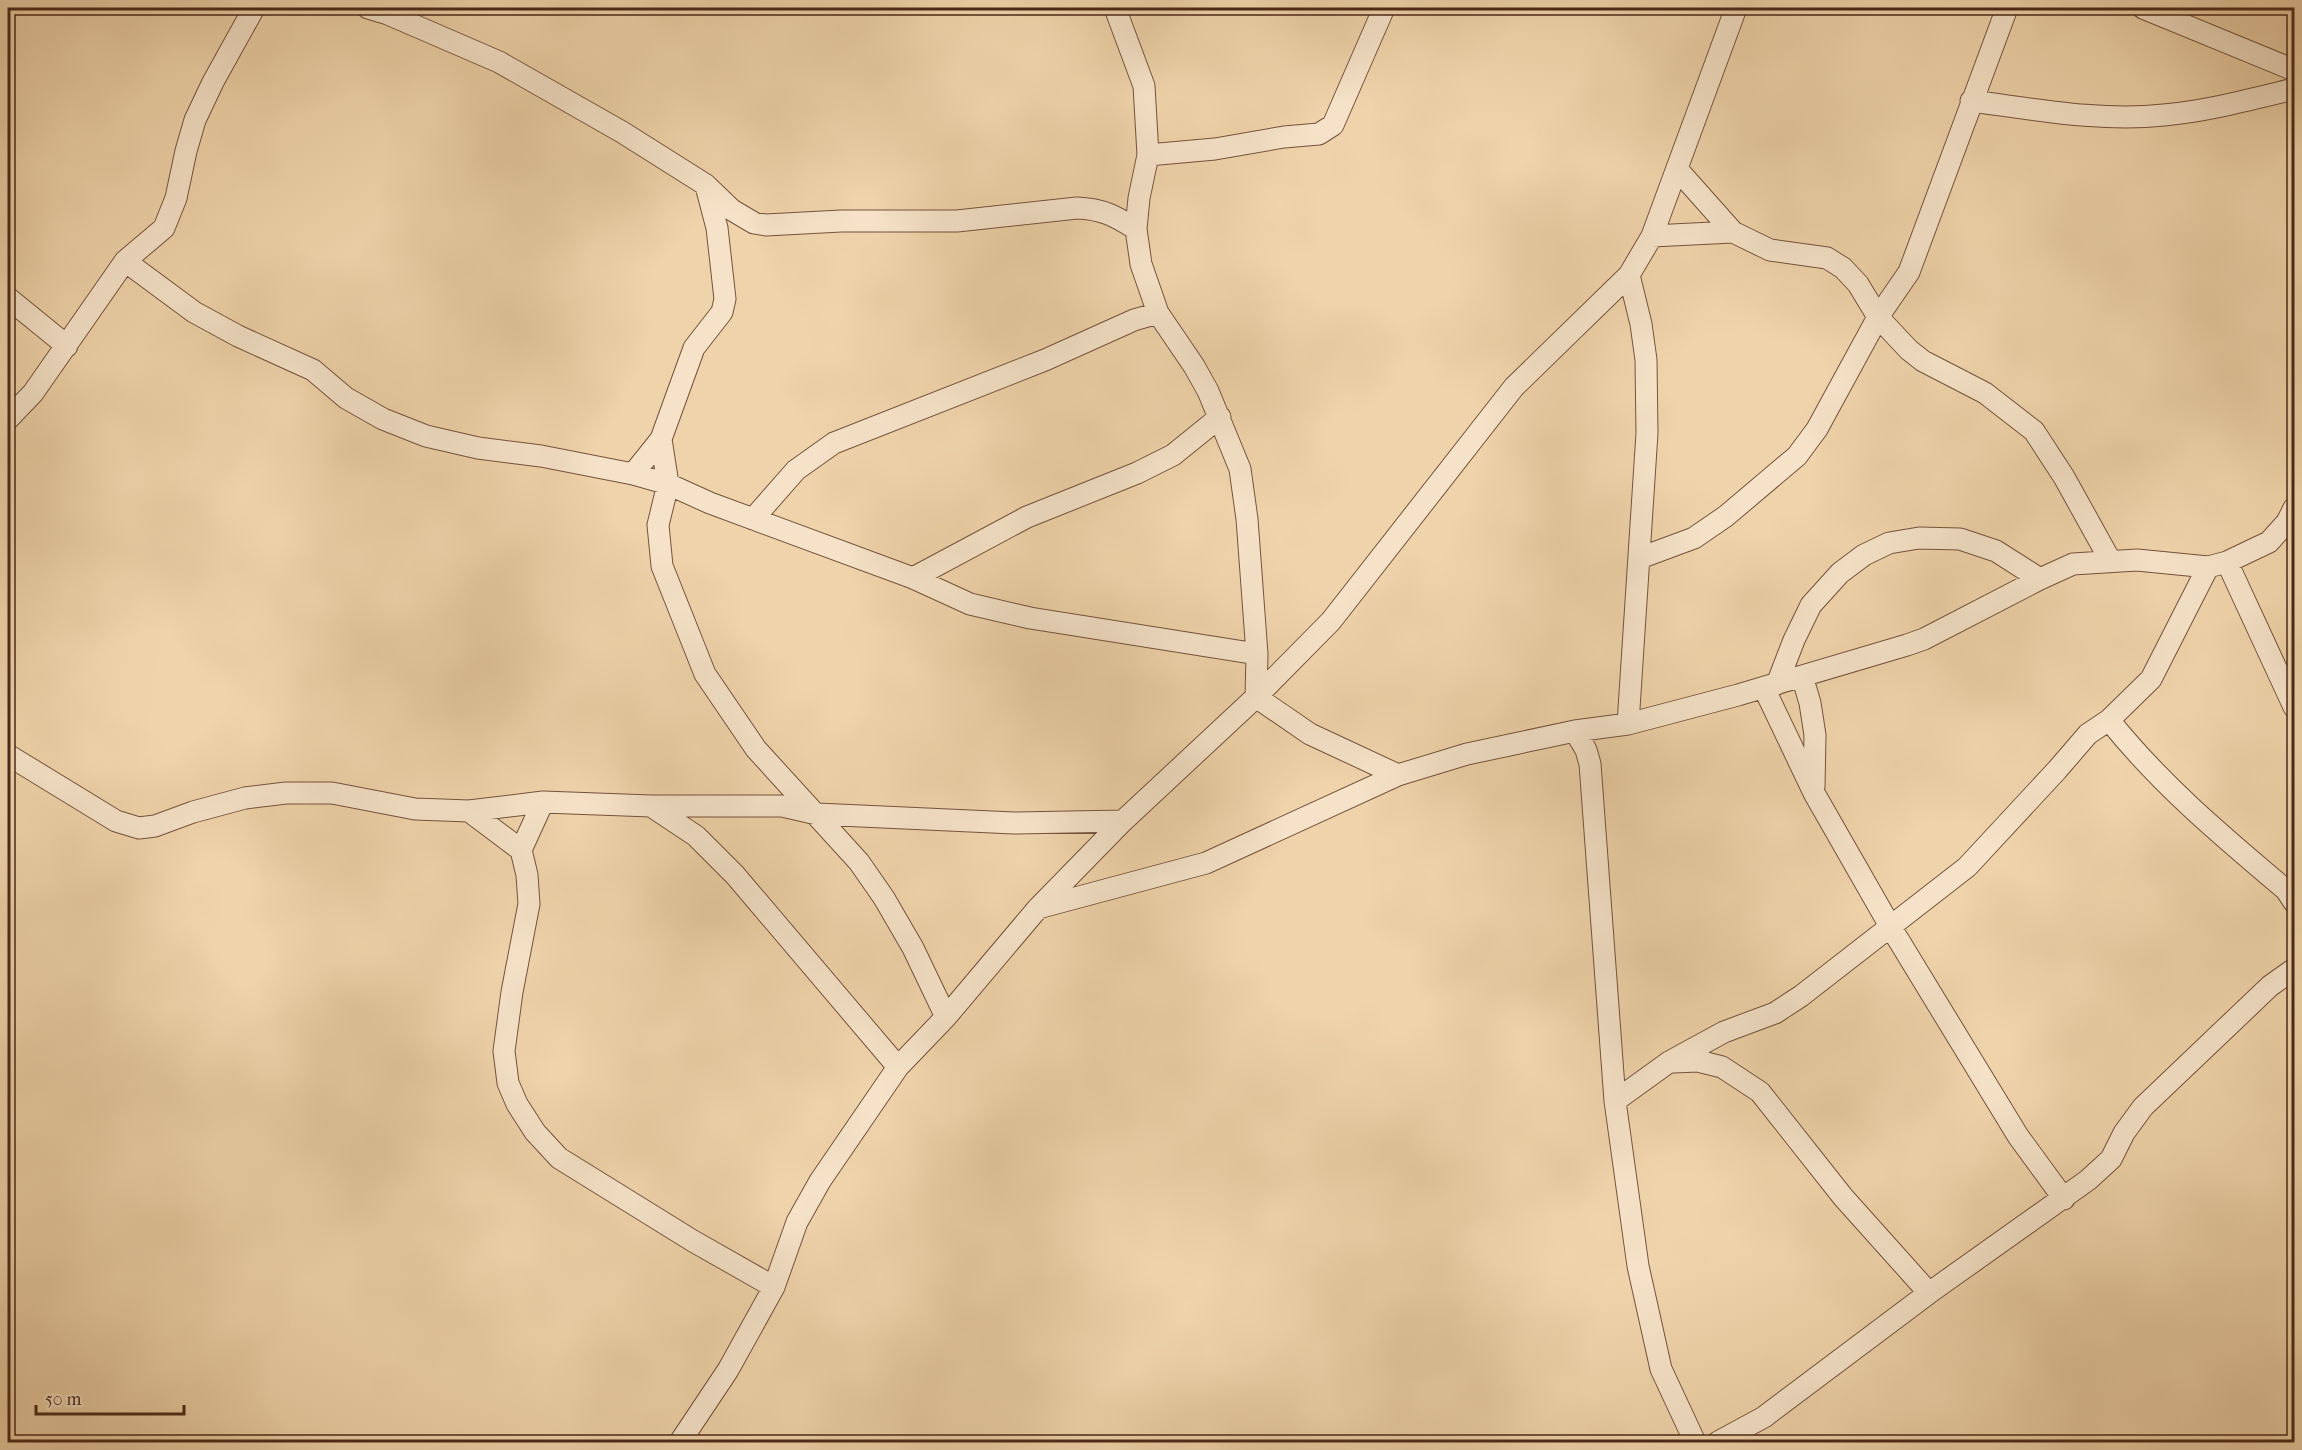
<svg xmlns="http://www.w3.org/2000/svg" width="2302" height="1450" viewBox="0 0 2302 1450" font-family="'IM FELL French Canon',serif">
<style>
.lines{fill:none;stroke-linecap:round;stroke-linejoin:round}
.street-casing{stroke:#74533d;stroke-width:23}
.street{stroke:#f5e2c8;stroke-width:21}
</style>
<rect width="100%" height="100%" fill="#efd3aa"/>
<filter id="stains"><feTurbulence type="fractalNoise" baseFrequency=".00333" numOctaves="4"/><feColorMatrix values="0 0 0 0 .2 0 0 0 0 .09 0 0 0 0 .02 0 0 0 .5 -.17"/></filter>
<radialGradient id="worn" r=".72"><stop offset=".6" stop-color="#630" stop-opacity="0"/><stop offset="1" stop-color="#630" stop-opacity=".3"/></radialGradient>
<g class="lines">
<defs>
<path id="street" d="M368,8L388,14L499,62L622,132L706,185L732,210L754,223L766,225L841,221H957L1077,208C1103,209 1115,216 1136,229
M1115,8L1144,86L1148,155L1139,198L1136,229L1141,264L1158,313L1194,366L1208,391L1240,469L1247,519L1257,654L1256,697L1310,734L1398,775
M2143,8L2294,70
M1971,101C2034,109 2100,122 2164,115C2208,111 2252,99 2294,89
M1148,155L1215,149L1284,137L1319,134L1333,125L1384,8
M1677,169L1733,232L1770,250L1827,258L1843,268L1858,284L1878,317L1909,350L1923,361L1985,393L2034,431L2064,477L2110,560
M1652,236L1733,232
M125,261L194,312L238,336L313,370L346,398L383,419L426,436L478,448L541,456L633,474L668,484L710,503L913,578L970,604L1030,618L1257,654
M8,298L67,346
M8,419L33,393L125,261L164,228L176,198L186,151L195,120L213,82L254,8
M661,439L668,484L658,525L662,566L705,674L756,749L859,862L884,898L913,948L946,1017
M633,474L661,439L694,348L722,312L725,299L717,228L706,186
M753,519L796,470L834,443L1045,360L1134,320L1158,313
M1640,558L1694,538L1726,516L1797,456L1817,429L1878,317L1909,272L2007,8
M2227,562L2294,707
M913,578L1027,517L1137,473L1173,455L1220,417
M1802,676L1810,703L1815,735L1814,787
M1777,684L1794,640L1811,605L1840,573L1864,555L1889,543L1919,538L1960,539L1996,551L2040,579
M1764,688L1814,793L1890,926L2018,1136L2064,1199
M2109,720C2161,785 2222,836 2286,890L2294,902
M1628,724L1647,433L1646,360L1641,324L1629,275
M1575,731L1586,750L1590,764L1615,1101L1638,1266L1661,1369L1695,1442
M8,755L116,821L139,828L155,826L193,812L245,798L286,793H332L415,809L469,811L543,802L651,806H782L817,814L1014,823L1123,821
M543,802L521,850L527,875L529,904L512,992L504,1051L508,1083L517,1104L535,1132L559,1158L693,1241L774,1287
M651,806L696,836L735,875L898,1067
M469,811L521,850
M1038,908L1206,863L1398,775L1467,754L1575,731L1628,724L1738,695L1907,645L1924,639L2040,579L2073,564L2137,560L2208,567L2227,562L2269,542L2287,522L2294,508
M1673,1062L1698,1061L1722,1067L1760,1092L1843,1197L1929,1293
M1615,1101L1669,1062L1724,1032L1775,1013L1801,996L1967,867L2057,770L2088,734L2109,720L2151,679L2208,567
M680,1442L728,1370L774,1287L797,1222L820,1181L898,1067L946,1017L1038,908L1123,821L1256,697L1331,621L1514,387L1629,275L1652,236L1736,8
M1718,1442L1764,1417L1929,1293L2088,1180L2111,1159L2124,1133L2143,1107L2270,986L2294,969"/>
</defs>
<use href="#street" class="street-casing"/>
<use href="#street" class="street"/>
</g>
<rect width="2302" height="1450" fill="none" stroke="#efd3aa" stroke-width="30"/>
<rect x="9" y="9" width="2284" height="1432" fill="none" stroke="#4b2819" stroke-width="3"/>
<rect x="15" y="15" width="2272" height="1420" fill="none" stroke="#4b2819" stroke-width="1.5"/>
<path d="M36 1405v9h148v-9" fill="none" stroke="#4b2819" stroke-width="3"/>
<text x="45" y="1405" font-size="18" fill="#4b2819" stroke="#f5e2c8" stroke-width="4.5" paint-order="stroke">50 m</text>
<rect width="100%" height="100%" filter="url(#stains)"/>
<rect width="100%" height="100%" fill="url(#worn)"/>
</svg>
